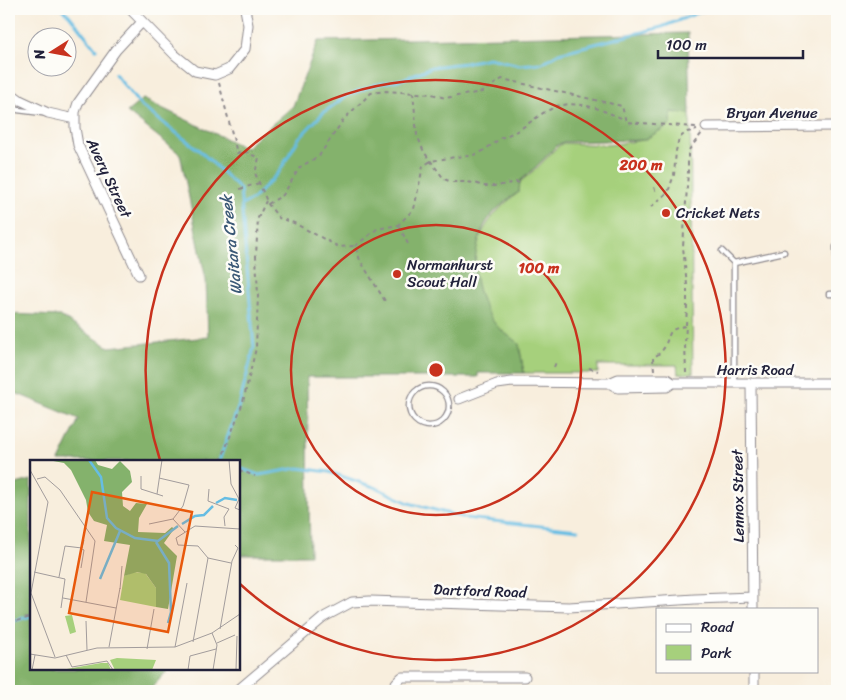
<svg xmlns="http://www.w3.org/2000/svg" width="846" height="700" viewBox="0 0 846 700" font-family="Sriracha,sans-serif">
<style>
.green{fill:#a6d07c;stroke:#64795c}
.forest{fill:#84b26c;stroke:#536a54}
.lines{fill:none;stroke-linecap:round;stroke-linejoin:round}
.stream{stroke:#66bde3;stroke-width:3}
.lane-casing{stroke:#8d888c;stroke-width:7}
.street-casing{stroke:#8d888c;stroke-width:11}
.path{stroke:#8d888c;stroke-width:2;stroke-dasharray:4 4;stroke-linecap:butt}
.lane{stroke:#fff;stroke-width:4.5}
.street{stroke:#fff;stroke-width:9}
.ring{fill:none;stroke:#c8321e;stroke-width:2.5}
.poi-dot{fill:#c8321e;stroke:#fdfcf7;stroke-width:2}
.labels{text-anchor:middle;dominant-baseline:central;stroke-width:5;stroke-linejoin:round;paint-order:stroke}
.street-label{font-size:15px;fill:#22223b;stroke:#fdfcf7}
.poi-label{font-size:15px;fill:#22223b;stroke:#fdfcf7;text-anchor:start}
.water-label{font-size:16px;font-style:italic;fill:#3a5876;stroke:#fdfcf7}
.inset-river{fill:none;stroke:#66bde3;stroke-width:2.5}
.inset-road{fill:none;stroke:#a29c9c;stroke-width:1}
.view{fill:#e8590c;fill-opacity:0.15;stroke:#e8590c;stroke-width:2.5}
.inset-edge{fill:none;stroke:#22223b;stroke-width:2.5}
.centre{fill:#c8321e;stroke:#fdfcf7;stroke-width:2.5}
.ring-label{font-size:15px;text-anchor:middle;font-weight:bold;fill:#c8321e;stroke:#fdfcf7;stroke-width:5;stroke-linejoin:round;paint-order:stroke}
</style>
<rect width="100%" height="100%" fill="#fdfcf7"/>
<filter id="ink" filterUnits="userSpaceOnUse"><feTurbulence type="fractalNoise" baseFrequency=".02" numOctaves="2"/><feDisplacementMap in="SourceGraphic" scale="10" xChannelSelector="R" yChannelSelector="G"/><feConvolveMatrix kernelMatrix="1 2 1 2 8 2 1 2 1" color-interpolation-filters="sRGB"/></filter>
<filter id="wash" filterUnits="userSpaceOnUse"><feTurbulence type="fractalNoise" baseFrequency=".0096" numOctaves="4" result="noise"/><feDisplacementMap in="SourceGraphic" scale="20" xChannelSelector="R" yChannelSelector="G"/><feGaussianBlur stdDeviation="1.12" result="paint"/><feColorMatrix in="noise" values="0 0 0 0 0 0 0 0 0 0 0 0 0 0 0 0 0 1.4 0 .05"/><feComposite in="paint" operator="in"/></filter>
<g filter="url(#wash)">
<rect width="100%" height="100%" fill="#f8eedd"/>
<path class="green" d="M671,112L690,114L693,373L678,374L677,365H598V373H524C522,365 522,354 518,346C515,338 499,331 493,324C487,317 484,308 481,299C464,254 481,220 518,193L520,182L538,167L556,148L563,143L608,145L644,140L671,124Z"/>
<path class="forest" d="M688,33L690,114L671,112V124L644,140L563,142L556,146L538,165L520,181L519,192C506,200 491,213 484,226C482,230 481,234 480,237C470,266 476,296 493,321C499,330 511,337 519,344L524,373H478V377H307L310,555H239V461H59L79,419L13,392L9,352V314L60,316L109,347L208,337L206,280L180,154L127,112L143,99L245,148L293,106L318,41Z
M31,480V669H169L149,691H9V486Z"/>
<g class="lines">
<path class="stream" d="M62,9L69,15L96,49
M747,9L785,16
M115,74L140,105L200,151L240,189L254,347L240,402L219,461
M242,205L253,199L279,172L299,138L323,113L346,96L374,85L403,79L432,67L465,63L489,58L520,65L542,63L559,53L662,27L707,9
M239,468L259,475L298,468L329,472L377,488L409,503L465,518L578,530
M9,622L31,616"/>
</g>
</g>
<g filter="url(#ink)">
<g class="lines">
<defs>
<path id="lane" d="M9,105L18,110L42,113
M836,247L837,278
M722,251L734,263
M829,294H837
M734,383V263L784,252
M409 406a20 20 0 1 1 40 0a20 20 0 1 1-40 0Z"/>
<path id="street" d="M130,9L175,55L195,71L215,75L229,69L245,49L248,25L245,9
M9,92L20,100L48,113L75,119
M706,127L837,126
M139,275L78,145L75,128V112L78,103L116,50L142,22
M609,383L618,388L667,387L673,383
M751,384L753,609
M459,399L497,384L512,382L609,383L618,379H667L673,383H837
M754,671V691
M237,691L324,617L352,602L370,601L569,607L695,599L753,597
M396,691V683L402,677H525"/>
</defs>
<use href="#lane" class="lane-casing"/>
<use href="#street" class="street-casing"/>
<path class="path" d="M219,83L237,153L246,152L259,158L255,173L268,204L279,218L294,223L339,247L355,246L360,260L385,301
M413,92L417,135L424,152L444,179L452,182H466L475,183L483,186H497L516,182L521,183
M654,187L656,193
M240,189L259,183
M268,204L283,195L300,167L319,156L344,119L371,93L386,91L432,94L445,98L482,92L502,79L622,106L626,122L696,127
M651,207L668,192L674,175L676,151L679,138L687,132L697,130
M399,226L408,244
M355,246L377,229L398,225L414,209L423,166L431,161L455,157L471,156L483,151L501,138L519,130L543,113L557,106L569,104L583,105L596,108L624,119
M554,367L556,362
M589,368L598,371
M654,370L653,358C657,355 663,351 665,346C671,331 668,330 685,326
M686,373L685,344L687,306V285L683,247L688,172V151L702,133
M221,461L243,402L256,348L258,295L256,256L258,218L266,201
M239,470L255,476
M9,623L31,617"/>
<use href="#lane" class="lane"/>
<use href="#street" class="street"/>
</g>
</g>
<g class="ring">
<circle cx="436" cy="370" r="145"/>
<path d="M160 460A290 290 0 1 1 240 584"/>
</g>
<g class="poi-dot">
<circle cx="666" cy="213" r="5"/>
<circle cx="397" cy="274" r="5"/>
</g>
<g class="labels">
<g class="street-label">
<text x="772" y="113">Bryan Avenue</text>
<text transform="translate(109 178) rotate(65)">Avery Street</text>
<text x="755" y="370">Harris Road</text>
<text transform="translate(738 496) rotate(-91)">Lennox Street</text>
<text transform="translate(480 591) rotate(2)">Dartford Road</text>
</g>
<g class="poi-label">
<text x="676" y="213">Cricket Nets</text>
<text x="407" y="265">Normanhurst<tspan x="407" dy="17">Scout Hall</tspan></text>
</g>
<g class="water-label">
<text transform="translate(231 245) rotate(-96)">Waitara Creek</text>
</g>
</g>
<g transform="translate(30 460)">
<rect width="210" height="210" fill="#f8eedd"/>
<path d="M104,112L115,113L121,121L126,128V147L90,140L94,116ZM42,155L46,172L40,174L35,156ZM87,198L126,200L122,210H85L80,200ZM71,203H78L81,210H31Z" fill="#a6d07c"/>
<path d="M18,0H65L68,5L82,9L90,1L100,11L102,22L92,32L93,46L100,51L106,43L117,44L109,58L108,72L135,73L142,67L144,69L134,83L147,96L138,149L126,147V128L116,114L107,112L94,116L100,85L74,81L77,65L64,61L58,52L56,40L41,10L34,3Z" fill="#84b26c"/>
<path class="inset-river" d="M59,0L71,17L77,58L86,68L105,78L128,81L148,66M186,43L195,38L207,40M152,64L165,56L174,55L183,46M126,82L139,103L141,152L138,163M70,119L90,71"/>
<path class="inset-road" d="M199,0L201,24L209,39L205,48L210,50M0,10L18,42L1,133L25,197M111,16V29L133,36M129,18L159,25L153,46L143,59M7,19L15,17L30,30L65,81L56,142M179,29L178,41L199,49L194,57L195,66M127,34L132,0M119,64L143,59L155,72M178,98L168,86L148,85L146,78L165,66L210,69M178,98L201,103M51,108L54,90L52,89M4,112L35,119L31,148M29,117L35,86L52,88L54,80M90,129L92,106M33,138L86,148M56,161L57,190M190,169L202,101L208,88L205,85M182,173L187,185L183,210M163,182L178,98M187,183L205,175M79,187L90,128M145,187L157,123M117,189L124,149M0,194L25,198L67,188L145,187L182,173L210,154M36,195L42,207L77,201L83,210M2,210L5,195M158,210L160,196L186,189M206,210L207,176"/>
<path class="view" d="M62,32L162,52L138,172L39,153Z"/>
<rect width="210" height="210" class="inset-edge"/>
</g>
<circle cx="436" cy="370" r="8" class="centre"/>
<g class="ring-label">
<text x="641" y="170">200 m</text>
<text x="539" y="273">100 m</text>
</g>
<rect width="846" height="700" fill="none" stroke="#fdfcf7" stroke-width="30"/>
<rect x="656" y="608" width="162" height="65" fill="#fdfcf7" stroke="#a5a5ac"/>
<rect x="666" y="624" width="25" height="8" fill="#ffffff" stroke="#a5a5ac"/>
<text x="701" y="632" font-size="15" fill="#22223b">Road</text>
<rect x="666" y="645" width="25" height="15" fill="#a6d07c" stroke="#a5a5ac"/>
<text x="701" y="658" font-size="15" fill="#22223b">Park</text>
<g transform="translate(52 52) rotate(259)"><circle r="24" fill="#fdfcf7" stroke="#a5a5ac"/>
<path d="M0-4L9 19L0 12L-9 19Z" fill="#c8321e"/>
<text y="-8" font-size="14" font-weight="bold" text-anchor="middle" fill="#22223b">N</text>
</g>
<path d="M658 50v8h145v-8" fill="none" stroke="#22223b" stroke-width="2.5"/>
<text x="666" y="50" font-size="15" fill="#22223b" stroke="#fdfcf7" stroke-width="4" paint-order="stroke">100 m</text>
</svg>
